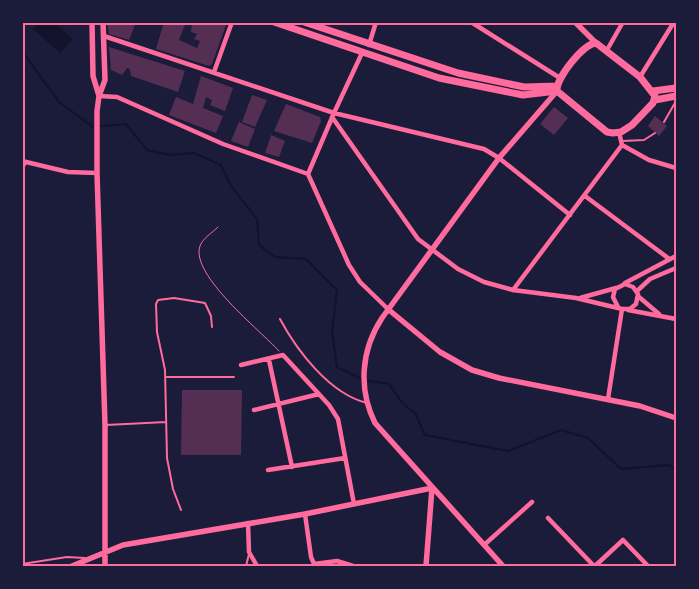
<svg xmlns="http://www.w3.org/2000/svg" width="699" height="589" viewBox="0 0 699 589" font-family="'Asap Condensed',sans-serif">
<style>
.water{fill:#12122b}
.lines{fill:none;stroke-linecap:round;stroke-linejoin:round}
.stream{stroke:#12122b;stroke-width:2}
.building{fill:#542f53}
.path{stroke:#ff6b9d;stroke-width:1}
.service{stroke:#ff6b9d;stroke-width:2}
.minor{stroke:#ff6b9d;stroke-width:4.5}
.tertiary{stroke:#ff6b9d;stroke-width:5.5}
.primary{stroke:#ff6b9d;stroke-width:7}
.neatline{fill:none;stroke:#ff6b9d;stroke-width:2}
</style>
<rect width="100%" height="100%" fill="#1b1b3a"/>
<path class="water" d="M39,23H55L73,39L60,53L33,29Z"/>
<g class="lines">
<path class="stream" d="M22,51L59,102L93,127L126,124L147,150L170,155L194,153L221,165L231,186L257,219L259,245L275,257L306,259L337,290L332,332L337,367L364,380L389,384L403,404L415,413L425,435L508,451L561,430L588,438L621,469L669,465L676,469"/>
</g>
<path class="building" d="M107,22H136L129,40L109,34Z
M164,22H186L179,40L197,48L200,41L194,39L197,34L191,32L192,22H227L212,64L209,66L156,49Z
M109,47L185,71L178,92L131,76L130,69L127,68L122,75L111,70Z
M201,76L233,88L225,111L210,105L212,100L206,97L203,108L223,116L216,133L169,115L176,97L193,104Z
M252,95L267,100L255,127L242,122Z
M286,104L320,117L321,121L312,143L274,131Z
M554,107L568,118L554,135L540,124Z
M655,116L667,126L659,136L648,126Z
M239,122L255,129L248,147L231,141Z
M271,135L285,141L279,157L265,153Z
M182,390H242L241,455H181Z"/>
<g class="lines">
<path class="path" d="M218,227C212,233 203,238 200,246C190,275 261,331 279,351"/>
<path class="service" d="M664,122L676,101
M622,141L644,140L655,133
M22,170L26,163
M280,319C297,351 330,394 367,403
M165,377H234
M106,425L166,422
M181,510L173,489L167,458L165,370L157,332L156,304L158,300L174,298L205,303L211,316L212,327
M22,564L67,557L85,558
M246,566L249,554"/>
<path class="minor" d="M471,22L560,78
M104,36L334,113L484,149L499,158L570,215
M369,45L376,22
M607,50L623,22
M214,72L232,22
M640,77L674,22
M99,96L117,97L223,144L308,174L349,265L360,282L389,310
M332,117L418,239L458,269L484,282L513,290L576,298L622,309H630L636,304L638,294L633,287L625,284L615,289L613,297L618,307
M622,145L649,160L676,168
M22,161L68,172L97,173
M308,174L334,113L362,53
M585,196L668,258
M625,283L676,256
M513,290L622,145L619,132
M637,291L650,279L676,268
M639,297L659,314
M580,298L616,288
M628,310L676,319
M269,360L292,467
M241,365L283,355L329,405L338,419L354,504
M608,399L622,309
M254,410L319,394
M268,470L345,458
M305,514L311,557L315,566
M548,518L594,566
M248,523L249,552L257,566
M484,545L532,502
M314,564L337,561L353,566
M595,566L623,540L648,566"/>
<path class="tertiary" d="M92,22L93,76L99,96
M103,22L105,80L99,96L97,111V173L105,425V566
M575,22L596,43
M389,310L440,352L472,370L499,378L640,406L676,418
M72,566L123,545L305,514L432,488L426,566
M503,566L375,423C358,389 361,350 382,318L499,158L557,91"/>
<path class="primary" d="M274,22L439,78L523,95L557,91
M304,22L458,73L524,87L557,86
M596,43L640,77L655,96L653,103L632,125L621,132L613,133L607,132L557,91C556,78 583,44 596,43Z
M653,91L676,88
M655,100L676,96"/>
</g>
<rect width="699" height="589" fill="none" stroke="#1b1b3a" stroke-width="48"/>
<rect x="24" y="24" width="651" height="541" class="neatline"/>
</svg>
